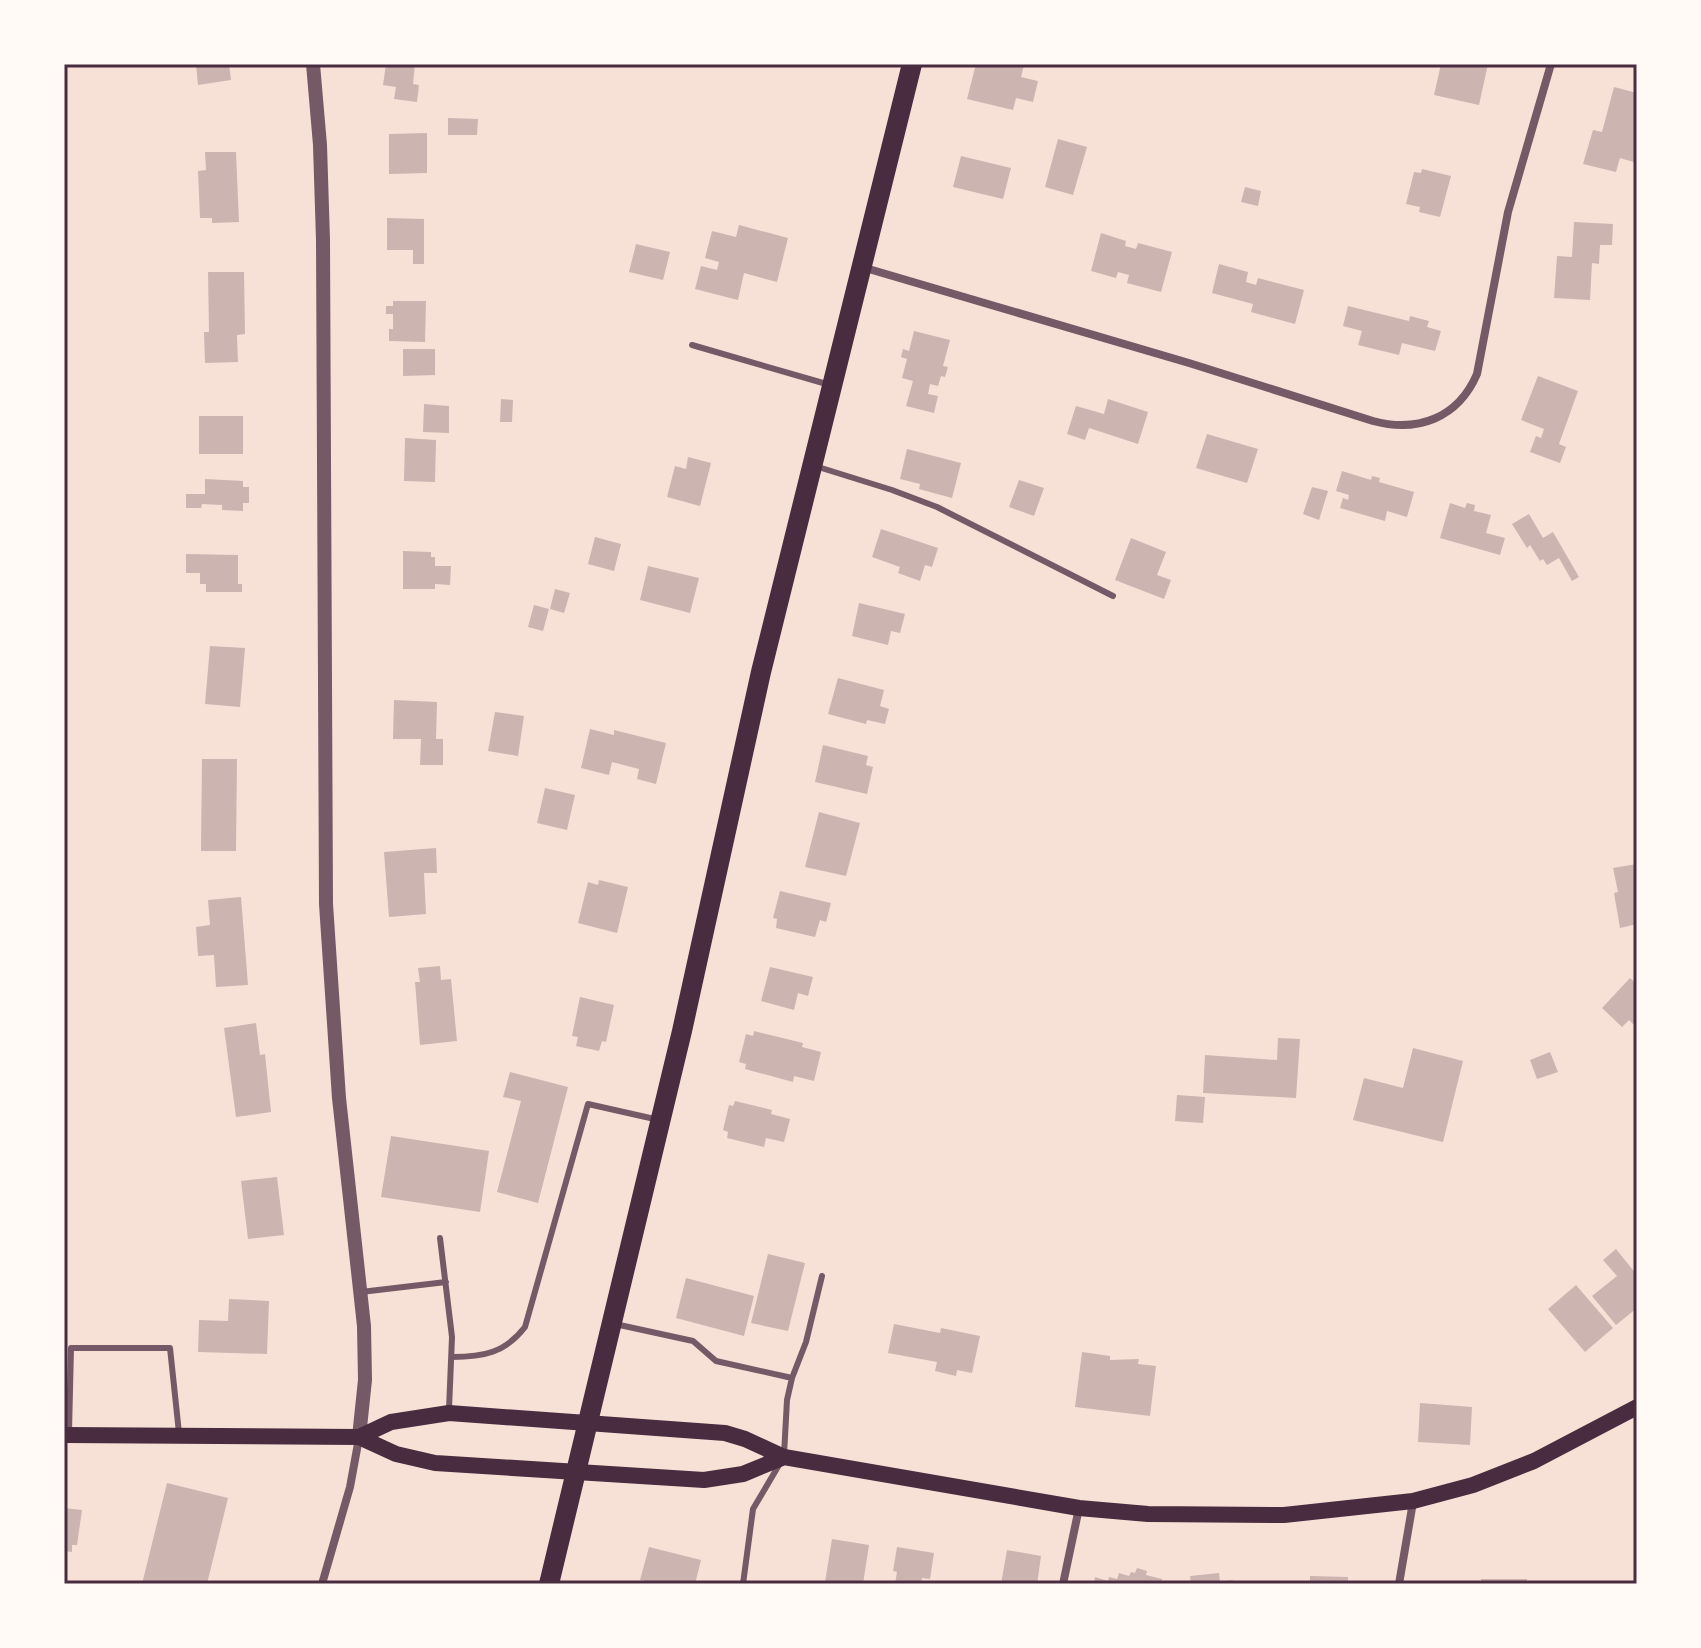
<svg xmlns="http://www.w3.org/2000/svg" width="1701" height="1648" viewBox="0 0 1701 1648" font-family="'Public Sans',sans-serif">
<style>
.building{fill:#ccb4b1}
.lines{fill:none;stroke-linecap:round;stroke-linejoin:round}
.service{stroke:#755966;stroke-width:6}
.minor{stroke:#755966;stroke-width:8}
.tertiary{stroke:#755966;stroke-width:14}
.secondary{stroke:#4a2c40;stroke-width:16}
.primary{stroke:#4a2c40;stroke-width:20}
.neatline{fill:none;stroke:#4a2c40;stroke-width:3}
</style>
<rect width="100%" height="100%" fill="#f7e1d7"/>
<path class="building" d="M196,64H229L231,80L198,85Z
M386,64H415L413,84L419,85L417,102L394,99L396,87L383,85Z
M976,64L1024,65L1021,77L1038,81L1033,102L1016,98L1013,110L967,99Z
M1441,64H1488L1479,105L1434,95Z
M1614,87L1637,93V163L1620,158L1616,172L1583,164L1593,130L1602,132Z
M448,118L478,119L477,135H448Z
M427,133V173L389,174V134Z
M1058,139L1087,147L1073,195L1045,187Z
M205,152H236L239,222L212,223V218H200L198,171L206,170Z
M961,156L1011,168L1003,199L953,187Z
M1422,169L1451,176L1440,217L1419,212L1420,207L1406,204L1414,172L1421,173Z
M1245,187L1261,191L1258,206L1241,202Z
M387,218L424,219V264H413V250H387Z
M1574,222L1613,224L1612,245H1600L1599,264L1592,263L1590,300L1554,298L1557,256L1572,257Z
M739,225L788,238L777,282L744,273L738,300L695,289L701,266L717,270L719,262L705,258L712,231L736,237Z
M1101,233L1126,241L1125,246L1136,249L1138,243L1172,252L1161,292L1127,283L1129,275L1118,272L1116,278L1091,271Z
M636,244L670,252L663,280L629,272Z
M1219,264L1248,272L1246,282L1256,285L1258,278L1304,290L1295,324L1251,312L1253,304L1212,293Z
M208,272H244L245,334L237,335L238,362L205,363L204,332H209Z
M393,301H426L425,342L389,341V329H393V314H386V306H393Z
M1348,306L1409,321L1410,316L1429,321L1427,327L1441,331L1435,351L1402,343L1399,355L1358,345L1362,331L1343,326Z
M914,331L950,340L943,366L948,367L945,377L941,376L938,386L930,384L928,394L938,396L934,413L906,406L913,381L902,378L907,359L901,357L903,349L909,351Z
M403,349H435V375L403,376Z
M1538,376L1578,391L1559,444L1566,447L1560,463L1530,452L1536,436L1541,438L1544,429L1521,420Z
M501,399L513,400L512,422H500Z
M1108,399L1148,412L1138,444L1089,428L1085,440L1067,434L1076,406L1104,414Z
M424,404L449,406V433L423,432Z
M199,416H243V454H199Z
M1207,434L1258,449L1247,483L1196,468Z
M405,438L436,440L435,482L404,481Z
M907,449L961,463L952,498L919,489L920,484L900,479Z
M688,457L711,463L700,506L667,497L675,466L686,469Z
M1342,471L1371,480L1372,476L1380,478L1379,482L1414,492L1407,517L1387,511L1385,521L1340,508L1343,498L1348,500L1349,495L1336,491Z
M205,479L243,481V487H249V503H243V511L222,510V505L202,504L201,508H186V494H205Z
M1019,480L1044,488L1034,516L1009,507Z
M1312,487L1328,491L1319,520L1303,514Z
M1450,503L1465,508L1467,503L1475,505L1474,511L1491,515L1486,533L1505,538L1500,555L1440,538Z
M1529,514L1543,538L1553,532L1579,577L1572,581L1559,558L1547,565L1543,559L1540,561L1530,545L1527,548L1512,524Z
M881,529L938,548L932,567L925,565L920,581L898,573L900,567L872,557Z
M595,537L621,544L614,571L588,564Z
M1131,538L1166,552L1157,575L1171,580L1164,599L1115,580Z
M403,551L431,552V557H435V566H451L450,585L435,584V589H403Z
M186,554L238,555V584H242V592H206V584H200V573H186Z
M648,566L699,578L690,613L640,600Z
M555,589L570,593L564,613L550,609Z
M859,603L905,614L900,633L891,631L888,645L852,636Z
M534,605L549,609L543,631L528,627Z
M210,646L245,648L240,707L205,704Z
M838,678L884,690L880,706L889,709L885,724L867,720L866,724L828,714Z
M394,700L437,702L436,739H443V765H420L421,739H393Z
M495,712L524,716L518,756L488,751Z
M590,729L614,735V730L666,743L656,784L637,779L639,769L612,762L609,775L581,768Z
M823,745L868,756L866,765L873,767L867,794L815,782Z
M202,759H237L236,851H201Z
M545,788L575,795L567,830L537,823Z
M819,812L860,823L846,876L805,867Z
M436,848L437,873H424L426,914L389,917L384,852Z
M1637,864V924L1620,928L1614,893L1618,892L1613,868Z
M599,880L628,887L617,933L578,923L588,882L598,885Z
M780,891L831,903L826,922L820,920L815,937L776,928L777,919L773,918Z
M241,897L248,985L216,987L214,955L198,956L196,927L210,925L208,900Z
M440,966L441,980L451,979L457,1041L420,1045L415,982H420L418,968Z
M770,967L813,977L808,996L798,993L794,1010L761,1001Z
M1630,978L1637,984V1028L1629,1020L1622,1027L1602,1008Z
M580,997L614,1005L606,1042L602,1041L599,1051L576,1046L578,1037L572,1036Z
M256,1023L260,1055L265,1054L271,1112L236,1117L224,1028Z
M754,1031L803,1043L802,1047L821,1052L814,1081L794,1076L793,1082L745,1069L746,1064L739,1062L746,1034L753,1036Z
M1278,1038L1300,1039L1296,1098L1203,1093L1205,1055L1277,1060Z
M1413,1048L1463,1061L1443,1142L1353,1120L1364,1078L1403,1088Z
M1550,1052L1558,1072L1537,1079L1530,1060Z
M510,1072L568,1087L538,1203L497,1192L521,1101L503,1097Z
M1177,1095L1205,1097L1203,1123L1175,1121Z
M735,1101L772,1110L771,1114L790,1119L784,1142L766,1138L764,1147L727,1138L728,1132L723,1130L729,1105L733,1106Z
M391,1136L489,1151L480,1212L381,1197Z
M277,1177L284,1235L248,1239L241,1181Z
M1616,1249L1637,1275V1308L1616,1325L1592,1296L1617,1276L1603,1260Z
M768,1254L805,1263L788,1331L751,1323Z
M686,1278L754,1296L744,1336L676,1318Z
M1576,1285L1613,1328L1585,1352L1548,1309Z
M229,1299L269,1301L267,1354L198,1352L199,1320L228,1321Z
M894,1324L940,1333L941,1328L980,1336L972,1373L957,1370L956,1376L935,1371L937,1362L888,1353Z
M1082,1352L1110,1356V1360L1139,1359L1138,1364L1156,1366L1150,1416L1075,1407Z
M1420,1403L1472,1407L1470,1445L1418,1442Z
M167,1483L228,1498L207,1584H142Z
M64,1508L82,1510L77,1545H72V1552L64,1551Z
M832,1539L869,1545L863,1584L825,1582Z
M649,1547L701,1560L695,1584H657L640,1580Z
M897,1547L934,1553L930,1579L922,1578L921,1584H895L897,1572L893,1571Z
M1007,1550L1041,1556L1037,1584H1001Z
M1137,1568L1147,1571L1146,1575L1162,1579L1161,1584H1094L1095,1577L1108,1581L1109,1577L1117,1579L1119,1573L1129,1576L1131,1572L1135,1573Z
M1219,1573L1220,1582L1233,1580V1584H1191L1190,1576Z
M1310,1576L1348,1577V1584H1310Z
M1481,1579H1527V1584H1481Z"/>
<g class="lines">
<path class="service" d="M692,345L830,385
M815,466L892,490L937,507L1113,596
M440,1238L452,1337L449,1409
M361,1292L446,1282
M615,1324L693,1341L716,1361L792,1378
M452,1357C483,1357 505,1353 525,1327L588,1104L659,1120
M69,1432L71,1348H170L179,1433
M784,1455L787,1400L792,1378L806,1342L822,1276
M743,1584L753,1509L779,1465"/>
<path class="minor" d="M862,267L1189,363L1373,421C1418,433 1458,418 1477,374L1508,212L1551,64
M322,1584L350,1487L359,1438
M1063,1584L1079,1508
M1399,1584L1413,1502"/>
<path class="tertiary" d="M313,64L320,145L323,240L326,904L339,1098L364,1326L365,1380L359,1437"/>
<path class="secondary" d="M64,1435L359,1437L396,1454L435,1463L704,1480L743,1474L784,1457
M359,1437L391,1422L449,1413L725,1433L745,1439L784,1457L1079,1508L1148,1514L1284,1515L1413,1501L1473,1485L1534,1461L1637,1407"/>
<path class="primary" d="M549,1584L682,1031L761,672L912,64"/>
</g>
<rect width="1701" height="1648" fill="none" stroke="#fffaf5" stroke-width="132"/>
<rect x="66" y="66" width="1569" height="1516" class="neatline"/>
</svg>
